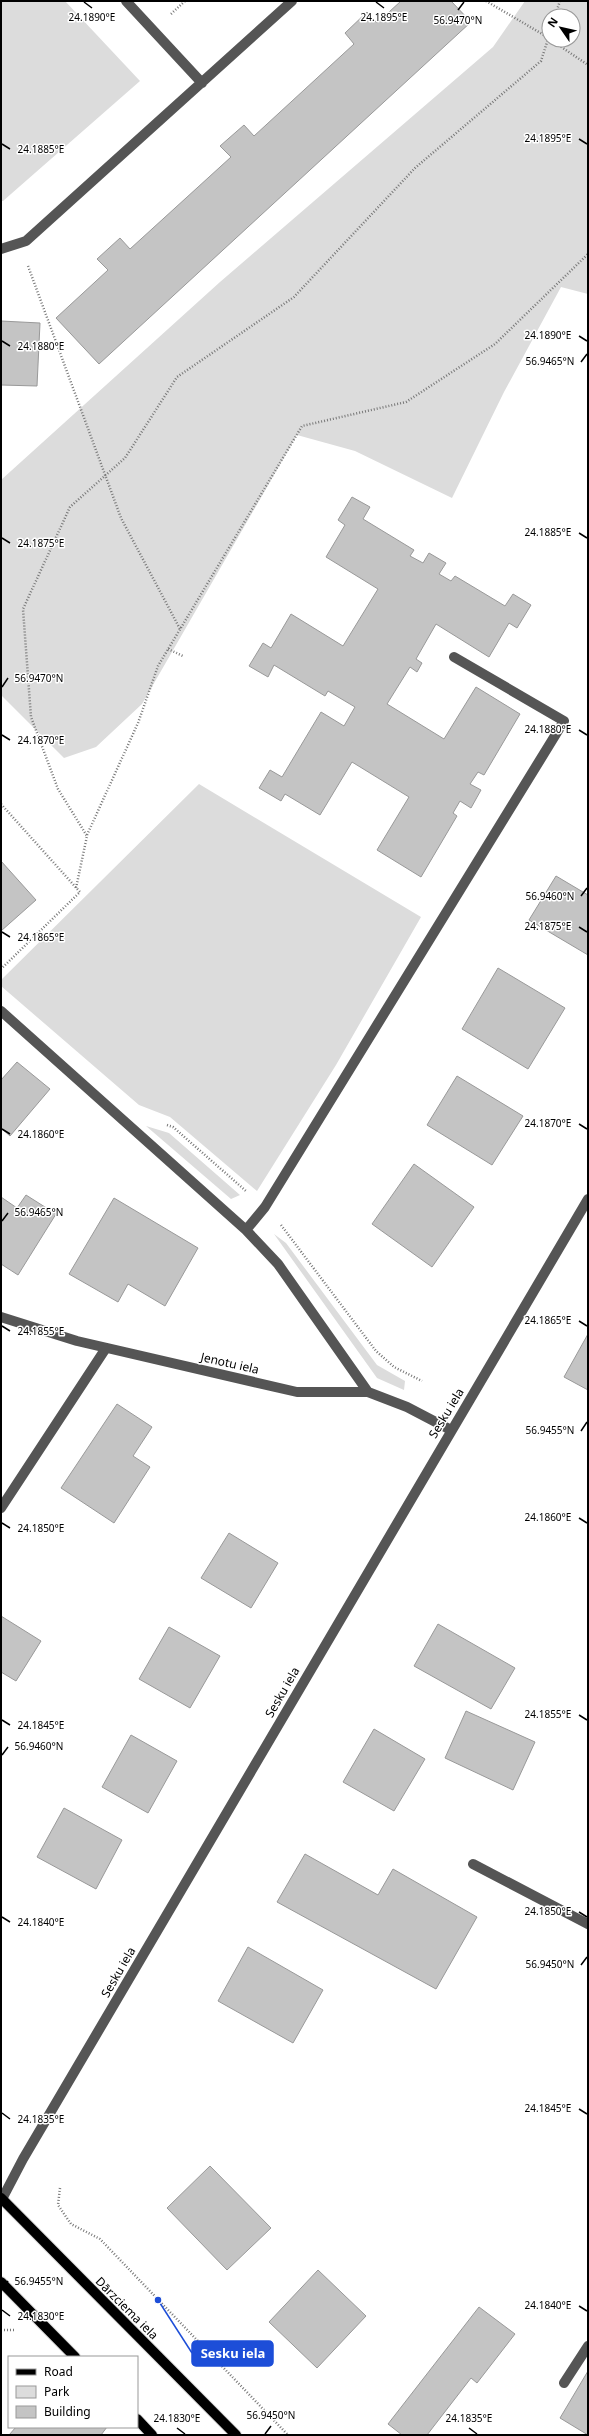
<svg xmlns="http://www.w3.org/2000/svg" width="589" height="2436" viewBox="0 0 589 2436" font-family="'Noto Sans',sans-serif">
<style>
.green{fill:#dcdcdc;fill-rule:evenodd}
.building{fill:#c4c4c4;stroke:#999}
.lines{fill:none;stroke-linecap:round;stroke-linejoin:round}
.major-casing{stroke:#dbdbdb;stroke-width:12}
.path{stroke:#777;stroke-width:2.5;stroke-dasharray:1 2;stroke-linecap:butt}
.minor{stroke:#555;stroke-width:10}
.major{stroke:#000;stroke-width:10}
.ticks{fill:none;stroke:#000;stroke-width:1.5}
.labels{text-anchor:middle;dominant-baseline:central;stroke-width:3;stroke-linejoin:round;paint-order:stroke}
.street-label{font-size:12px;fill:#000;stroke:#fff}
.ticks-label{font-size:10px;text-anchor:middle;fill:#000;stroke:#fff;stroke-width:3;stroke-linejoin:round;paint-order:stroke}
.leader{fill:none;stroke:#1d4ed8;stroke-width:1.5}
.callout-dot{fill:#1d4ed8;stroke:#fff;stroke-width:1.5}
.callout{fill:#1d4ed8;stroke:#1d4ed8;stroke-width:1.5}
.callout-label{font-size:13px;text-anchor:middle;font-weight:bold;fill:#fff}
</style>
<rect width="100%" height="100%" fill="#fff"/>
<path class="green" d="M1,1H65L140,81L3,201H1Z
M525,1H588V294L561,287L504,392L452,498L355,451L297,435L142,704L96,747L64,758L1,695V480L220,282L493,47ZM549,16H573V40H549Z
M199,784L421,917L336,1065L257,1191L170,1117L139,1105L1,986V980Z
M146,1126L169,1133L240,1195L231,1199Z
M274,1234L286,1243L377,1365L405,1381L404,1390L377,1378Z"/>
<path class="building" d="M401,1H451L471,22L99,364L56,318L108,270L97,259L120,238L130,249L231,157L220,146L244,125L254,136L354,44L345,33L367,12L377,23Z
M1,321L40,323L37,386L1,385Z
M352,497L370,507L363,519L414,550L410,556L423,563L429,553L446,563L439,574L451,581L455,576L505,606L513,594L531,605L517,628L509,623L489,657L436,624L416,659L422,663L417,672L410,667L387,704L444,739L476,687L520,714L484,775L478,772L470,784L481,790L471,808L460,801L453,813L457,816L421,877L377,850L409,797L352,762L320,815L285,794L281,801L259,788L270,770L282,777L321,712L344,726L355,707L328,691L325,696L274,665L268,677L249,666L263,643L271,648L291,614L343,646L378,589L326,557L345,525L338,520Z
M1,861L36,900L1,931Z
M556,876L588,895V955L529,920Z
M498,968L565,1008L528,1069L462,1029Z
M17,1062L50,1089L10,1136L1,1128V1080Z
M457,1076L523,1116L492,1165L427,1125Z
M414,1164L474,1207L432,1267L372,1224Z
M26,1195L56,1214L18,1275L1,1264V1197L17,1208Z
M114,1198L198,1248L165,1306L128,1284L118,1302L69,1274Z
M588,1334V1390L564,1377Z
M117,1404L152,1427L133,1456L150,1467L114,1523L61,1488Z
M229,1533L278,1563L251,1608L201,1578Z
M1,1616L41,1641L16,1681L1,1672Z
M438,1624L515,1668L491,1709L414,1666Z
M169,1627L220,1656L190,1708L139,1679Z
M466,1711L535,1742L513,1790L445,1758Z
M374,1729L425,1759L394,1811L343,1782Z
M131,1735L177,1761L148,1813L102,1787Z
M64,1808L122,1840L96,1889L37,1857Z
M305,1854L378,1895L393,1869L477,1917L436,1989L277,1902Z
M248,1947L323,1990L293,2043L218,2001Z
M210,2166L271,2228L227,2270L167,2208Z
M318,2270L366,2316L317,2368L269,2322Z
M479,2307L515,2334L477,2383L471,2378L427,2435H402L388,2424Z
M588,2371V2435L560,2418Z
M16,2427H107L101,2435H9Z"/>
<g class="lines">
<defs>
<path id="major" d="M1,2198L236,2435
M1,2282L75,2357
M137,2419L152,2435"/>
</defs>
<use href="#major" class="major-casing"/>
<path class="path" d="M486,1L549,38
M171,14L185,1
M555,16L560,1
M551,40L588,65
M28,266L121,518L180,629
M168,649L183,656
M1,804L80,892L1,969
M87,835L138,723L158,666L302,426L406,402L495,344L588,254
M76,888L87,836L58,789L31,717L23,609L70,507L125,458L177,377L294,297L415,168L541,61L549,36
M167,1125L173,1127L246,1191
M281,1225L376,1351L394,1367L422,1381
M60,2188L58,2205L71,2224L100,2239L288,2435
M1,2330H14"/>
<path class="minor" d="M126,1L202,83
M1,249L26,241L292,1
M1,1011L246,1230L278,1264L368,1392
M246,1230L265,1207L564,721L454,657
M1,1317L77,1341L297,1392H368L407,1407L451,1430
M1,1508L106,1348
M473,1864L588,1924
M1,2201L23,2159L588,1199
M564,2383L588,2346"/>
<use href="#major" class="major"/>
</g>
<path class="ticks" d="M84,2L92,8M376,2L384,8M458,10L464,2M579,139L587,144M2,144L10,149M579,336L587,341M2,341L10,346M581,362L587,354M579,533L587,538M2,538L10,543M2,687L8,678M579,730L587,735M2,735L10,740M581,896L587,888M579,927L587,932M2,932L10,937M579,1124L587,1129M2,1129L10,1134M2,1221L8,1213M579,1321L587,1326M2,1326L10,1331M581,1431L587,1422M579,1518L587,1523M2,1523L10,1528M579,1715L587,1720M2,1720L10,1725M2,1755L8,1747M579,1912L587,1917M2,1917L10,1922M581,1965L587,1957M579,2109L587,2114M2,2113L10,2119M2,2290L8,2281M579,2306L587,2311M2,2310L10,2316M177,2428L185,2434M469,2428L477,2434M265,2434L271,2426"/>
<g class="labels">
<g class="street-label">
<text transform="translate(230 1363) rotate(13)">Jenotu iela</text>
<text transform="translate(446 1413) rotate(-59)">Sesku iela</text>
<text transform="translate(282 1692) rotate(-60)">Sesku iela</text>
<text transform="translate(118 1972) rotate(-60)">Sesku iela</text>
<text transform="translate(127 2308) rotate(45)">Dārzciema iela</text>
</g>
</g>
<g class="ticks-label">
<text x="92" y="21">24.1890°E</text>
<text x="384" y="21">24.1895°E</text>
<text x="458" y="24">56.9470°N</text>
<text x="548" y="142">24.1895°E</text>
<text x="41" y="153">24.1885°E</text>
<text x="548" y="339">24.1890°E</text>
<text x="41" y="350">24.1880°E</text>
<text x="550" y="365">56.9465°N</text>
<text x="548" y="536">24.1885°E</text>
<text x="41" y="547">24.1875°E</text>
<text x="39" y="682">56.9470°N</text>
<text x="548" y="733">24.1880°E</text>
<text x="41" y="744">24.1870°E</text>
<text x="550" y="900">56.9460°N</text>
<text x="548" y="930">24.1875°E</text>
<text x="41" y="941">24.1865°E</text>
<text x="548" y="1127">24.1870°E</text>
<text x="41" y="1138">24.1860°E</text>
<text x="39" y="1216">56.9465°N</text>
<text x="548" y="1324">24.1865°E</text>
<text x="41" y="1335">24.1855°E</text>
<text x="550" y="1434">56.9455°N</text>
<text x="548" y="1521">24.1860°E</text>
<text x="41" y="1532">24.1850°E</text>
<text x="548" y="1718">24.1855°E</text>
<text x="41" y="1729">24.1845°E</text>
<text x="39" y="1750">56.9460°N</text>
<text x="548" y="1915">24.1850°E</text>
<text x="41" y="1926">24.1840°E</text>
<text x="550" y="1968">56.9450°N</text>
<text x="548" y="2112">24.1845°E</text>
<text x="41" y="2123">24.1835°E</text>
<text x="39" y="2285">56.9455°N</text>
<text x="548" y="2309">24.1840°E</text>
<text x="41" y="2320">24.1830°E</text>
<text x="271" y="2419">56.9450°N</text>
<text x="177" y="2422">24.1830°E</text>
<text x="469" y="2422">24.1835°E</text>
</g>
<path class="leader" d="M158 2300L192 2353"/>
<circle class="callout-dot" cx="158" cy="2300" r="4"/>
<rect class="callout" x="192" y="2341" width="81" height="25" rx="4"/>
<g class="callout-label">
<text x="233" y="2358">Sesku iela</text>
</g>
<rect width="589" height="2436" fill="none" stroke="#000000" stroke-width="4"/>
<rect x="8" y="2356" width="130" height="72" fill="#ffffff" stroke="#999999"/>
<rect x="16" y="2369" width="20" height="6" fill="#000000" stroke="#999999"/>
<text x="44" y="2376" font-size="12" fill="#000000">Road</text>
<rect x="16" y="2386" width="20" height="12" fill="#dcdcdc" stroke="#999999"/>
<text x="44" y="2396" font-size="12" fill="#000000">Park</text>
<rect x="16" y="2406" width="20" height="12" fill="#c4c4c4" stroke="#999999"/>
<text x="44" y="2416" font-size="12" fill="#000000">Building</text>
<g transform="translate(561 28) rotate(304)"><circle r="19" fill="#ffffff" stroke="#999999"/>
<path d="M0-3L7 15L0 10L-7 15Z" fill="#000000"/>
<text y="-6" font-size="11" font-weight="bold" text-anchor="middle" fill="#000000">N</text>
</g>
</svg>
